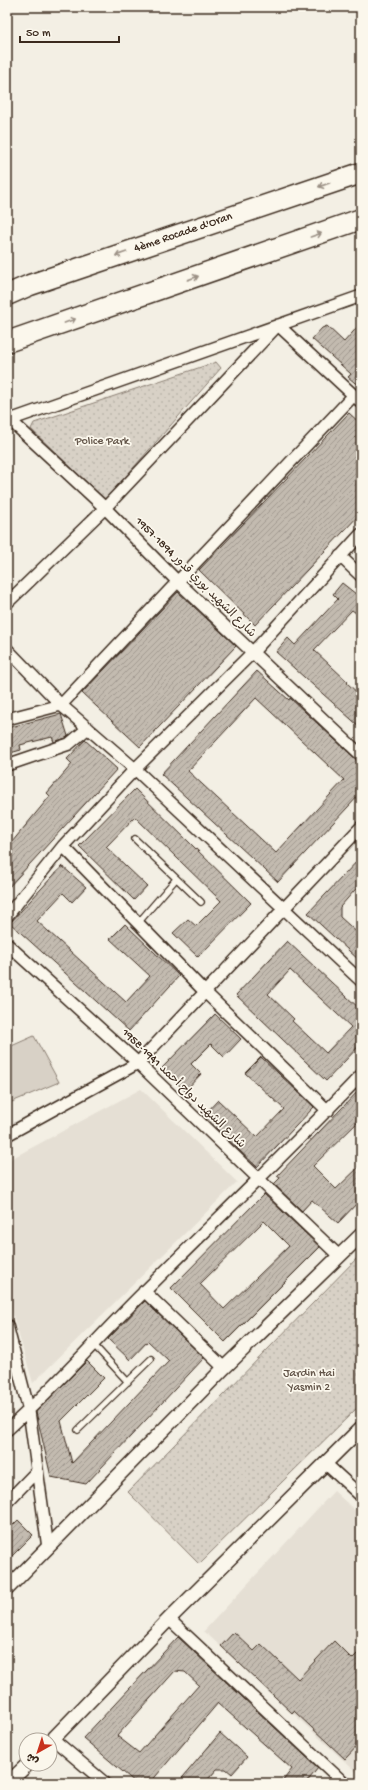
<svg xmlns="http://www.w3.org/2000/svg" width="368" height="1790" viewBox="0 0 368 1790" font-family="'Gochi Hand','Playpen Sans Arabic',sans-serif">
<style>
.built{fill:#e5dfd4}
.green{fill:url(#green-dots);stroke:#8a7e72}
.pitch{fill:#d8d1c6;stroke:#8a7e72}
.building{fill:url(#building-hatch);stroke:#3b2a1e;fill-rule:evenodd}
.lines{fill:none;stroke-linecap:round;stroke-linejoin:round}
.service-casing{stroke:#3b2a1e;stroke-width:8}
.minor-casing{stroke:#3b2a1e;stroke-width:14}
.tertiary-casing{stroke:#3b2a1e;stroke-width:16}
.motorway-casing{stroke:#3b2a1e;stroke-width:23}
.service{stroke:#fbf7ec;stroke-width:5.5}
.minor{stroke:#fbf7ec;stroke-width:11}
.tertiary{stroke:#fbf7ec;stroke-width:13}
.motorway{stroke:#fbf7ec;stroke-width:20}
.oneway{stroke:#9b9085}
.labels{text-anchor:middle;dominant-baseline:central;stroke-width:3.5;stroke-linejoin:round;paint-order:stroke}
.street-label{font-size:12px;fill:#3b2a1e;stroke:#fbf7ec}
.park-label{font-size:12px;fill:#625448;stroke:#fbf7ec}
</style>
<defs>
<pattern id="green-dots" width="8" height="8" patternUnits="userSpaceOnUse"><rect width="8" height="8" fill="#d8d1c6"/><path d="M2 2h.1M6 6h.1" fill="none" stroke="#bab4aa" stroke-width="1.8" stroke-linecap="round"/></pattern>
<pattern id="building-hatch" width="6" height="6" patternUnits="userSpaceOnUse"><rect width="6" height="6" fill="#c3bbb0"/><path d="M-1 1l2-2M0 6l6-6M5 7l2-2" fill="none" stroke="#a0988f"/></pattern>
</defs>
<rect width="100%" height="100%" fill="#f3efe4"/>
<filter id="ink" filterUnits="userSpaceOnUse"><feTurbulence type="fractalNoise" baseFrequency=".025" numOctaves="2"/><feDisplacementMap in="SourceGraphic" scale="8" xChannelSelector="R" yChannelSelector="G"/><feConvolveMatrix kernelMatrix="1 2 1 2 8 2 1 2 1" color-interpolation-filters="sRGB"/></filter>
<g filter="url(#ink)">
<path class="built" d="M141,1089L237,1182L33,1383L7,1295V1161Z
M334,1491L361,1516V1765L356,1772L204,1631Z"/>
<path class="green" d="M216,362L221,368L105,500L31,429L34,423Z
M361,1254V1404L199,1564L128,1492Z"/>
<path class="pitch" d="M34,1036L59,1082L7,1104V1048Z"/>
<path class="building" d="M361,323V388L348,377L351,374L312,339L322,328L327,326L344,342Z
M349,413L361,424V513L255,625L199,570Z
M342,583L361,598V617L352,610L314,650L348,682L347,683L361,696V728L276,652L288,638L295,645L338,599L333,594Z
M178,592L236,646L140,747L82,693Z
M257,671L289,700L290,698L361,764V793L278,882L161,774ZM256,698L344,780L276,853L188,771Z
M61,714L68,736L66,738L54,742L52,737L20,745L21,750L10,753L9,748L7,749V728Z
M85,740L117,769L7,889V848L50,796L47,793L72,764L67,759Z
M135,789L251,903L198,957L173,933L188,919L196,926L221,901L135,817L106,847L147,886L134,900L79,846Z
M361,857V883L340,907V917L361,936V962L308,913Z
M62,866L86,887L72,902L63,893L37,921L126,1002L150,976L110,939L125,924L179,976L129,1031L10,923Z
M287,941L361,1010V1044L326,1081L236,995ZM290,970L351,1027L326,1053L292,1021L294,1019L268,994Z
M215,1014L241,1039L224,1057L211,1044L191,1064L201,1074L185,1091L162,1068Z
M261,1057L314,1107L257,1167L203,1116L218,1100L257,1137L284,1109L245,1073Z
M361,1088V1119L313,1166L336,1189L361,1165V1199L338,1223L312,1200L302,1211L274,1184L280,1178L277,1176Z
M264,1194L320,1247L225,1342L171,1288ZM264,1221L289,1246L224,1309L200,1284Z
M145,1301L204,1358L86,1484L51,1477L36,1412L87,1361L104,1378L61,1421L72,1463L169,1361L148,1341L130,1360L108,1339Z
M18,1520L33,1535L7,1561V1531Z
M234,1632L254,1651L261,1644L298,1679L334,1641L352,1659L361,1650V1742L345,1759L294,1711L292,1713L221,1646Z
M178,1637L318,1768L306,1783H281L292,1769L218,1703L150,1783H136L83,1738ZM175,1671L185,1672L199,1685L139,1753L117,1736Z
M220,1733L247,1757L232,1774L226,1769H217L205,1783H178Z"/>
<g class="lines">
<defs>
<path id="service" d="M135,839L201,902
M138,923L176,879
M93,1344L128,1382
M78,1430L151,1359"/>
<path id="minor" d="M10,420L105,508L177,581L361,755
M7,421L361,296
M340,556L361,576
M7,603L105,508L278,325L361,402
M7,649L61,705L135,769L361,981
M7,719L61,705L354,395
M7,765L69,744L88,728
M63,846L206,993L328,1111
M7,916L63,846L135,769L252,653L361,534
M7,944L138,1063L339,1256
M7,1135L138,1063L361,827
M144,1291L224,1368
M7,1325L29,1411L48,1548
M7,1430C56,1387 98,1337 145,1291C217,1219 291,1149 361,1075
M325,1463L361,1496
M7,1502L36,1472
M169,1619L344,1783
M53,1739L105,1783"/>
<path id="tertiary" d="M7,1589L224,1368L361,1235
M50,1742L169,1619L361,1428
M8,1783L28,1764"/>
<g id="motorway">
<path id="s1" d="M7,295L30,285L361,173"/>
<path d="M7,342L361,219"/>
</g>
</defs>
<use href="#service" class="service-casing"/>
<use href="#minor" class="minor-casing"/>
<use href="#tertiary" class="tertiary-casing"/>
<use href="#motorway" class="motorway-casing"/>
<use href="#service" class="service"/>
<use href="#minor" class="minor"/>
<use href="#tertiary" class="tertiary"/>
<use href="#motorway" class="motorway"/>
</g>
<defs><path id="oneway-shaft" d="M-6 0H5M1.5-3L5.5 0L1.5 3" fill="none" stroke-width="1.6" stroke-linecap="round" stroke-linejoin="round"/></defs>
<g class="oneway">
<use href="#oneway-shaft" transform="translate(324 185) rotate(161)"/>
<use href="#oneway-shaft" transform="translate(316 235) rotate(-19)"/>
<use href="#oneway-shaft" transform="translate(121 254) rotate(161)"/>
<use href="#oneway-shaft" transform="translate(193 278) rotate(-19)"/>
<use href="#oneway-shaft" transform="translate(70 321) rotate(-20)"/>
</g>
</g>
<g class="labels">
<g class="street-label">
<text stroke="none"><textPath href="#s1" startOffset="187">4ème Rocade d'Oran</textPath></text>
<text transform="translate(195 578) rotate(45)">شارع الشهيد بوري قدور 1894-1957</text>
<text transform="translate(183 1089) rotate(44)">شارع الشهيد دواح أحمد 1941-1958</text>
</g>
<g class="park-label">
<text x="102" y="442">Police Park</text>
<text x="309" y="1374">Jardin Hai<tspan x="309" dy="14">Yasmin 2</tspan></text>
</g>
</g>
<rect width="368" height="1790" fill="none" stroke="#fbf7ec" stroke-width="24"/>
<rect x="12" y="12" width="344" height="1766" fill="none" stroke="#3b2a1e" stroke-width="1.5" filter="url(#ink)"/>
<g transform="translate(38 1752) rotate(219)"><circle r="19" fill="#fbf7ec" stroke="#aea59a"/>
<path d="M0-3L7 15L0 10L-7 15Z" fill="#c8321e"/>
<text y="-6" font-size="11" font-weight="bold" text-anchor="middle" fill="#3b2a1e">ش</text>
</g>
<path d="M20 36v6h99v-6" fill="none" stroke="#3b2a1e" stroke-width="2"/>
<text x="26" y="36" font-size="12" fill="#3b2a1e" stroke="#fbf7ec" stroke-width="3" paint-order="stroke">50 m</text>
</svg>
